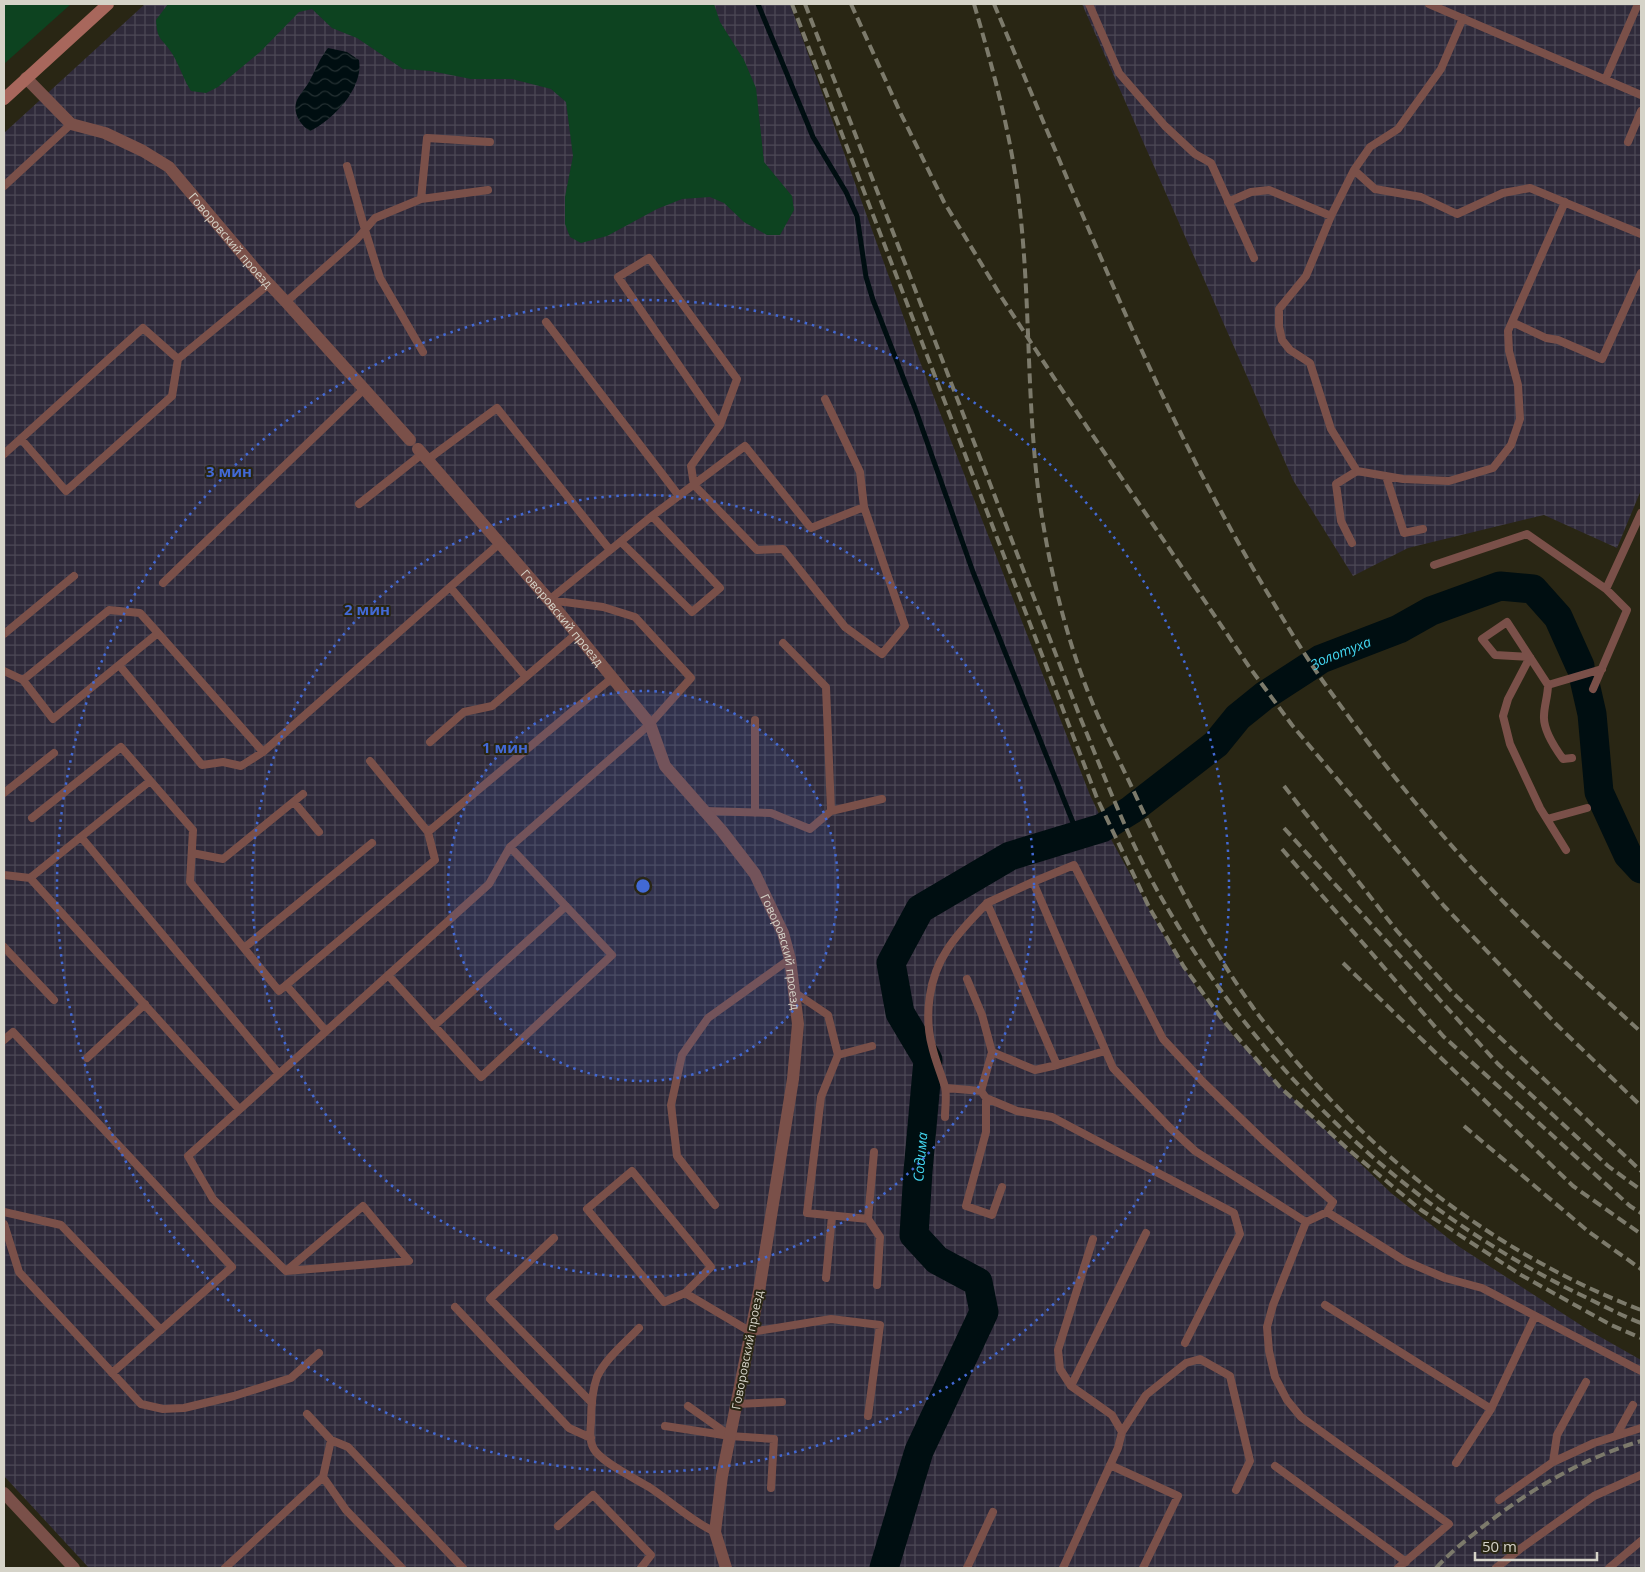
<svg xmlns="http://www.w3.org/2000/svg" width="1645" height="1572" viewBox="0 0 1645 1572" font-family="'Open Sans',sans-serif">
<style>
.industrial{fill:url(#industrial-grid)}
.grass{fill:#0d4320}
.water{fill:url(#water-waves)}
.lines{fill:none;stroke-linecap:round;stroke-linejoin:round}
.stream{stroke:#000e11;stroke-width:5}
.river{stroke:#000e11;stroke-width:29}
.service{stroke:#7a5049;stroke-width:8}
.minor{stroke:#7a5049;stroke-width:12}
.tertiary{stroke:#7a5049;stroke-width:12}
.secondary{stroke:#a8675c;stroke-width:12}
.rail{stroke:#7c7a6b;stroke-width:4;stroke-dasharray:10 5;stroke-linecap:butt}
.ring{fill:none;stroke:#4269d5;stroke-width:2.5;stroke-dasharray:2.5 5}
.labels{text-anchor:middle;dominant-baseline:central;stroke-width:4;stroke-linejoin:round;paint-order:stroke}
.street-label{font-size:12px;fill:#d5d3c8;stroke:#292614}
.water-label{font-size:14px;font-style:italic;fill:#42d6f0;stroke:#292614}
.centre{fill:#4269d5;stroke:#292614;stroke-width:2.5}
.ring-label{font-size:15px;text-anchor:middle;font-weight:bold;fill:#4269d5;stroke:#292614;stroke-width:4;stroke-linejoin:round;paint-order:stroke}
</style>
<defs>
<pattern id="industrial-grid" width="8" height="8" patternUnits="userSpaceOnUse" patternTransform="scale(1.25)"><rect width="8" height="8" fill="#2f2a3a"/><path d="M0 4h8M4 0v8" fill="none" stroke="#4c4855"/></pattern>
<pattern id="water-waves" width="16" height="10" patternUnits="userSpaceOnUse" patternTransform="scale(1.25)"><rect width="16" height="10" fill="#000e11"/><path d="M0 5q4-4 8 0t8 0" fill="none" stroke="#243032"/></pattern>
</defs>
<rect width="100%" height="100%" fill="#292614"/>
<path class="industrial" d="M145,4H790L917,354L1090,795L1112,841L1165,938L1198,990L1235,1038L1281,1087L1391,1193L1458,1246L1590,1331L1641,1360V1568H89L4,1476V133Z
M1082,4H1641V490L1617,548L1544,515L1408,548L1353,576L1293,480Z"/>
<path class="grass" d="M4,4H71L4,64Z
M168,4H714L720,22L744,60L756,88L764,162L792,196L794,210L780,235H767L744,222L724,203L710,197L682,199L657,209L607,236L581,243L570,237L565,224V197L573,156L566,102L551,89L512,79H471L431,71L403,69L357,38L332,28L312,9L299,12L260,52L218,87L206,93L191,91C184,80 180,67 173,55C163,38 157,42 156,20Z"/>
<path class="water" d="M328,48L347,52L359,60C364,88 333,120 310,131C300,125 292,112 297,100C300,93 307,87 310,80C316,69 320,58 328,48Z"/>
<g class="lines">
<path class="stream" d="M758,4L813,137L846,192L857,216L866,277L873,300L915,408L973,572L1078,835"/>
<g class="river">
<path d="M1584,679L1592,714L1599,792L1628,855L1641,869"/>
<path id="s1" d="M884,1568L919,1451L984,1312L978,1282L937,1260L914,1235L918,1171L928,1060L900,1013L891,963L920,909L1010,856L1102,828L1131,810L1216,744L1238,717L1264,696L1321,659L1399,629L1431,611L1500,586L1533,589L1558,617L1580,666"/>
</g>
<path class="service" d="M1089,4L1119,73L1165,126L1195,154L1211,163L1254,258
M1429,4L1641,95
M1463,18L1441,69L1398,129L1370,147L1354,170L1375,189L1421,197L1457,214L1503,193L1530,188L1641,234
M1605,80L1638,4
M1628,142L1641,111
M347,166L365,230L380,278L423,352
M4,186L71,124
M421,199L488,190
M1228,202L1251,192L1269,190L1331,216L1354,170
M1331,216L1306,276L1279,309V326L1282,340L1290,350L1310,363L1331,429L1357,471L1403,479L1449,481L1493,468L1511,445L1520,419L1518,385L1509,351L1508,331L1565,202
M286,302L357,239L375,218L421,199L427,138L490,142
M546,322L679,496
M1512,322L1546,338L1558,340L1602,359L1641,273
M825,399L860,472L864,507
M21,439L66,491L172,396L178,359L269,284
M4,454L143,328L178,359
M427,460L497,408L610,550
M1386,476L1404,533L1423,529
M359,504L422,454
M652,516L745,446L811,528L864,507L905,626L882,654L845,627L783,549L757,550L694,485L691,466L720,425L618,277L649,258L737,379L720,425
M1352,543L1341,521L1336,484L1357,471
M1434,565L1527,534L1606,589L1641,513
M163,583L364,389
M450,587L526,677
M549,600L652,516L720,588L692,612L621,542
M4,634L74,576
M783,643L826,687L831,811
M119,665L202,765L223,762L241,766L263,752L500,543
M4,671L23,680L53,719L158,633L263,752
M23,680L109,610L140,613L158,633
M1548,685C1548,696 1544,706 1544,716C1543,730 1555,748 1563,759L1572,758
M1593,689L1627,610L1606,589
M430,742L464,712L492,706L576,634
M370,761L428,832
M4,793L54,753
M294,802L319,832
M705,811L771,813L810,829L831,811L882,799
M755,813V720
M32,818L121,747L193,830L190,882L279,991L435,860L428,832L612,678
M1547,819L1587,808
M81,837L279,1074
M1566,850L1540,808L1510,744L1503,716L1508,699L1530,657L1495,655L1482,639L1507,622L1548,685L1602,669
M192,853L223,859L303,794
M4,875L30,878L239,1109
M30,878L150,781
M1033,882L987,903L1057,1065L1035,1070L992,1052L981,1091L986,1098L1017,1111L1052,1117L1234,1213L1240,1234L1185,1343
M4,947L54,1000
M244,948L372,843
M388,975L481,1077L612,955L510,847
M967,979L982,1015L992,1052
M286,985L326,1031
M794,992L828,1015L838,1055L821,1097L807,1213L868,1219L874,1152
M434,1026L566,906
M4,1040L13,1032L232,1267L112,1373
M838,1055L872,1046
M87,1058L145,1004
M1057,1065L1105,1051
M946,1088L981,1091
M986,1098V1132L966,1206L992,1215L1002,1187
M945,1117C945,1108 947,1096 945,1087C941,1073 935,1060 932,1046C924,1015 929,977 947,950C958,932 973,918 987,903
M715,1205L677,1156L671,1105L682,1055L708,1018L790,959
M4,1212L61,1225L161,1330
M868,1219L880,1237L877,1285
M1306,1222L1195,1151L1169,1127L1113,1068L1033,882L1074,865L1163,1039L1204,1083L1264,1141L1333,1202L1327,1212
M4,1224L19,1272L141,1404L163,1409L184,1408L234,1396L291,1378L319,1353
M554,1238L490,1299L592,1403
M286,1271L363,1206L409,1261L286,1271L213,1199L188,1156L489,884L510,847L650,724L691,678L635,617L603,607L549,600
M826,1278L832,1216
M685,1293L664,1302L587,1209L632,1171L711,1267L685,1293L751,1332L831,1319L880,1325L868,1416
M1325,1305L1491,1409L1535,1316
M455,1307L569,1428L591,1438
M639,1328C625,1343 606,1358 597,1377C592,1391 591,1408 591,1422C590,1432 589,1444 596,1452C607,1465 634,1478 649,1487C672,1502 691,1521 715,1532
M1071,1386L1146,1233
M736,1404L782,1402
M688,1406L729,1435
M665,1426L730,1436L774,1439L771,1488
M1122,1432L1146,1395L1186,1363L1200,1359L1230,1376L1250,1461L1236,1490
M1617,1434L1633,1405
M331,1440L348,1447L463,1568
M1553,1462L1557,1435L1586,1382
M1456,1463L1491,1409
M1110,1465L1178,1496L1143,1568
M1275,1466L1406,1562
M323,1477L346,1510L402,1568
M1499,1500L1553,1462L1594,1443L1641,1428
M558,1526L593,1495L651,1555L641,1568
M225,1568L323,1477L331,1440L307,1414
M967,1568L993,1512
M1063,1568L1118,1448L1122,1432L1112,1415L1071,1386L1060,1369L1058,1350L1093,1239
M1398,1568L1449,1524L1301,1417L1287,1400L1275,1377L1269,1351L1267,1327L1273,1305L1306,1222L1327,1212L1405,1261L1445,1278L1482,1288L1641,1371
M1496,1568L1520,1549L1594,1496L1641,1475
M1609,1568L1641,1541"/>
<g class="minor">
<path id="s2" d="M26,78L71,124L105,133L143,151L169,167L256,270L286,302L410,440"/>
<path id="s3" d="M418,449L549,600L650,724L665,766L722,831L755,874L783,933L790,959L798,1024L793,1079L759,1291L722,1476L715,1532L726,1568"/>
</g>
<path class="tertiary" d="M4,1493L74,1568"/>
<path class="secondary" d="M4,99L108,4"/>
<path class="rail" d="M792,4L1097,798L1149,907L1184,967L1222,1019L1280,1087L1349,1150L1421,1210L1521,1275L1611,1325L1641,1338
M805,4L1080,717C1106,780 1130,845 1165,904C1262,1072 1405,1209 1579,1294C1600,1304 1620,1315 1641,1323
M851,4L900,112L944,202L1002,298L1058,384L1250,668L1292,725L1444,906L1556,1024L1641,1106
M974,4C993,69 1011,134 1019,202C1032,310 1025,421 1044,529C1055,593 1072,657 1098,716C1110,743 1123,768 1135,794C1169,868 1205,940 1252,1006C1261,1019 1271,1031 1281,1043C1375,1160 1500,1256 1641,1310
M994,4C1034,99 1073,194 1114,288C1160,394 1210,498 1270,597C1289,629 1308,661 1330,691C1381,762 1437,833 1498,896C1543,944 1593,988 1641,1032
M1284,786L1397,931L1452,992L1641,1171
M1284,828L1498,1064L1608,1166L1641,1190
M1282,849L1443,1036L1630,1206L1641,1213
M1343,963L1573,1186L1641,1234
M1464,1126L1589,1232L1641,1269
M1436,1568C1448,1555 1461,1544 1475,1533C1524,1493 1580,1459 1641,1441"/>
</g>
<circle cx="643" cy="886" r="195" fill="#4269d5" fill-opacity=".12"/>
<g class="ring">
<circle cx="643" cy="886" r="195"/>
<circle cx="643" cy="886" r="391"/>
<circle cx="643" cy="886" r="586"/>
</g>
<g class="labels">
<g class="street-label">
<text stroke="none"><textPath href="#s2" startOffset="268">Говоровский проезд</textPath></text>
<text stroke="none"><textPath href="#s3" startOffset="222">Говоровский проезд</textPath></text>
<text stroke="none"><textPath href="#s3" startOffset="628">Говоровский проезд</textPath></text>
<text transform="translate(747 1350) rotate(-79)">Говоровский проезд</text>
</g>
<g class="water-label">
<text stroke="none"><textPath href="#s1" startOffset="1228">Золотуха</textPath></text>
<text stroke="none"><textPath href="#s1" startOffset="465">Содима</textPath></text>
</g>
</g>
<circle cx="643" cy="886" r="8" class="centre"/>
<g class="ring-label">
<text x="229" y="477">3 мин</text>
<text x="367" y="615">2 мин</text>
<text x="505" y="753">1 мин</text>
</g>
<rect width="1645" height="1572" fill="none" stroke="#d5d3c8" stroke-width="10"/>
<path d="M1475 1552v8h122v-8" fill="none" stroke="#d5d3c8" stroke-width="2.5"/>
<text x="1482" y="1552" font-size="15" fill="#d5d3c8" stroke="#292614" stroke-width="4" paint-order="stroke">50 m</text>
</svg>
